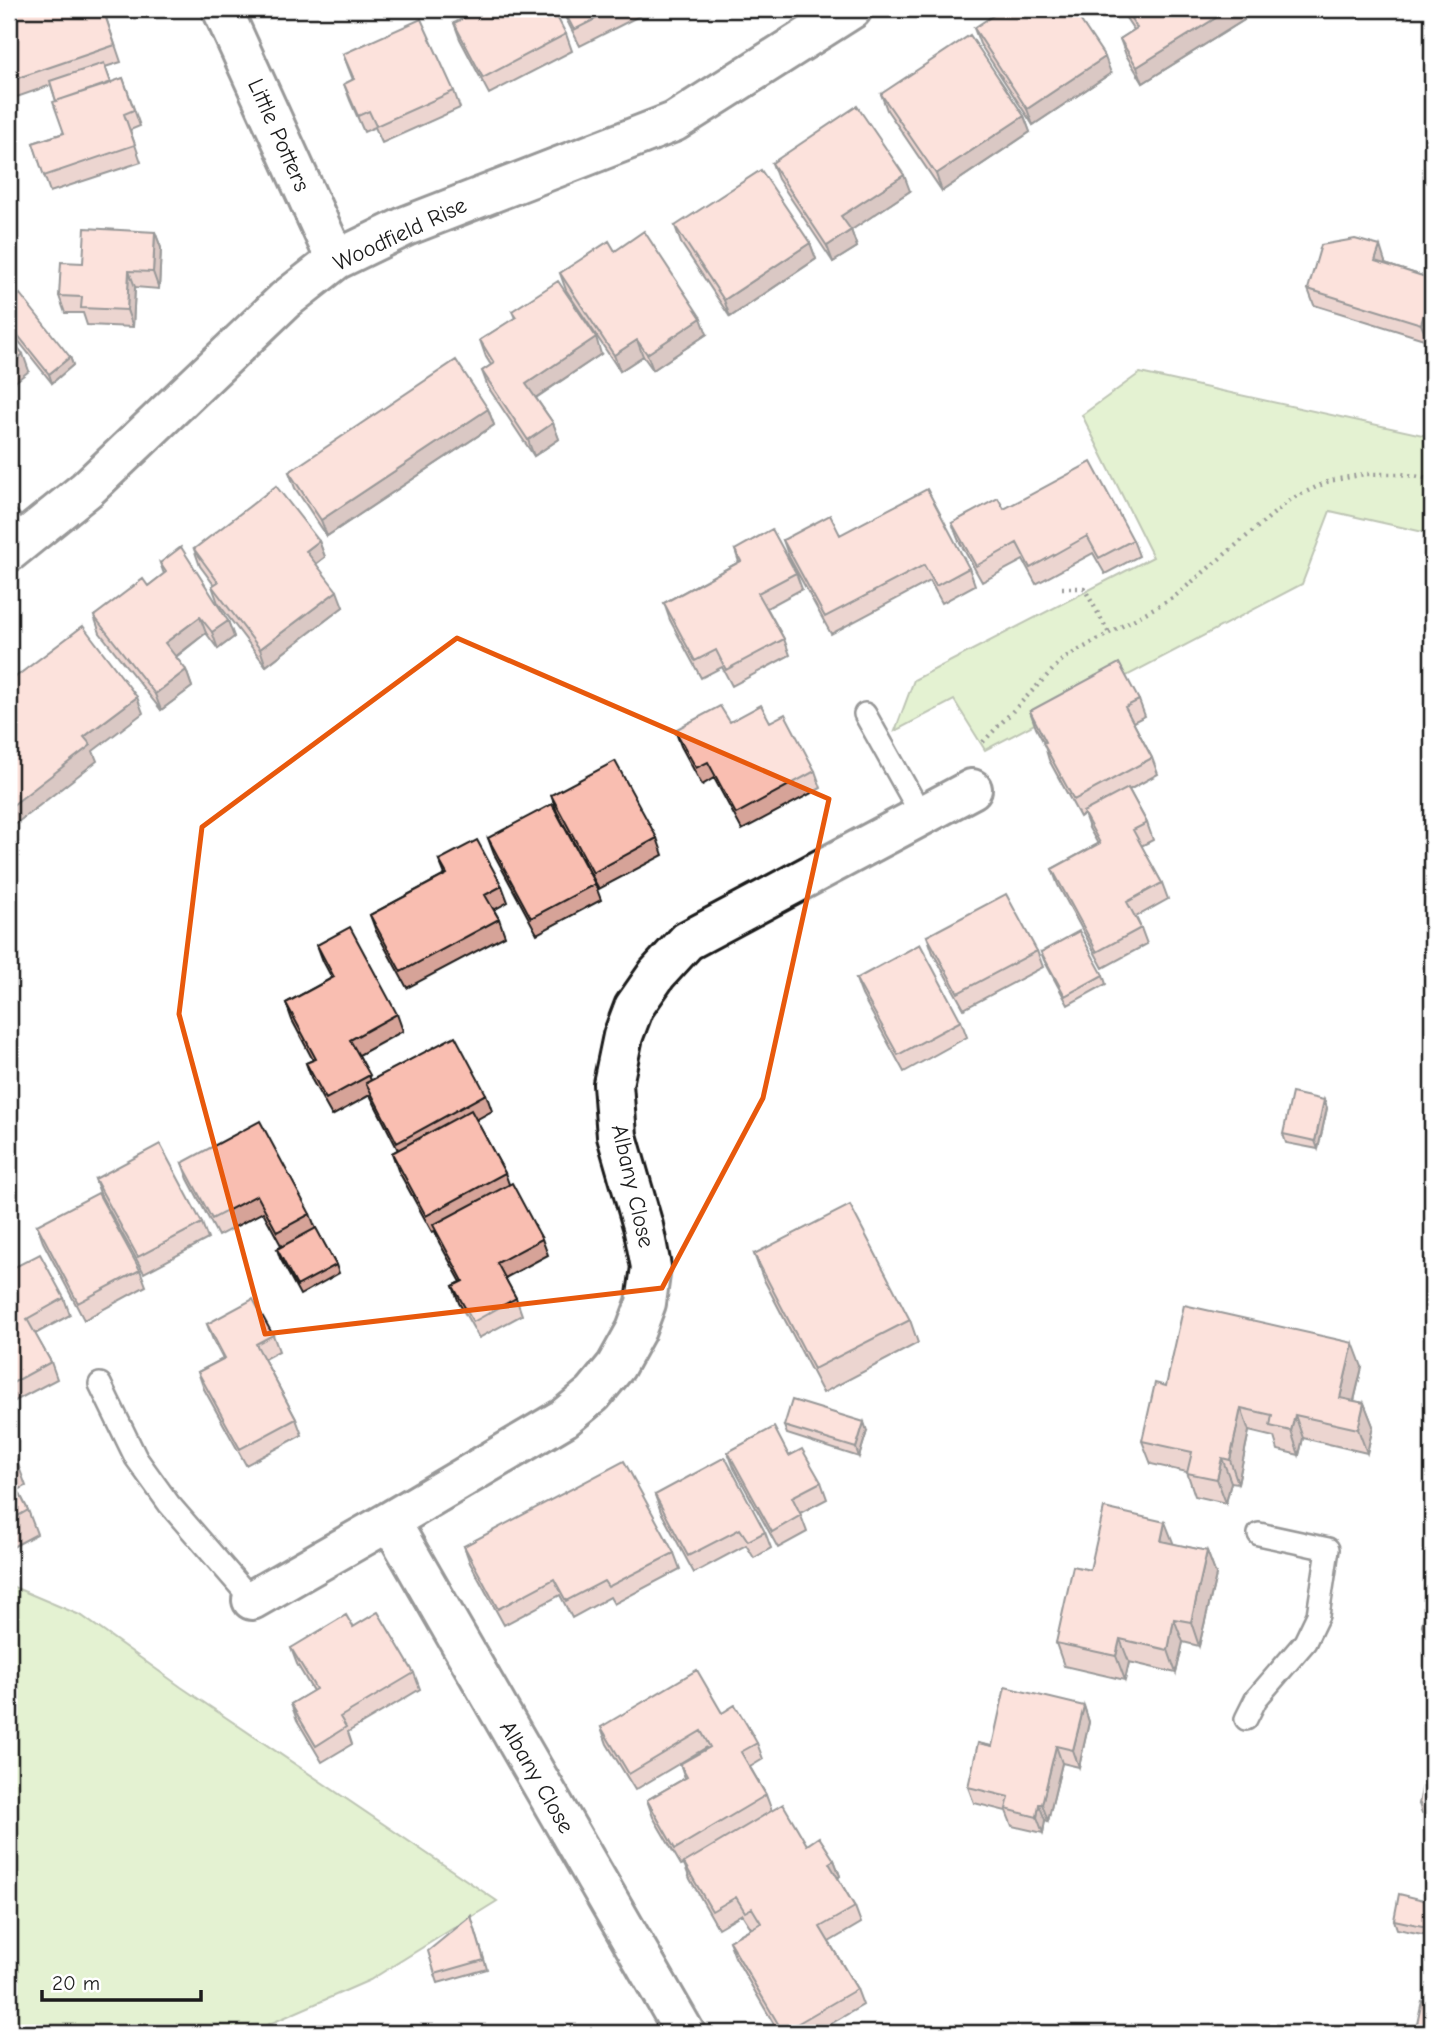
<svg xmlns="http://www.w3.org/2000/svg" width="1441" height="2042" viewBox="0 0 1441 2042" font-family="'Comic Neue',sans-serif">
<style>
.green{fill:#c3e29b;stroke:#707f5c;stroke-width:2}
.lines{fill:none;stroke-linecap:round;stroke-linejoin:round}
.service-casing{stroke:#1c1c1c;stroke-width:26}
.minor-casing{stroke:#1c1c1c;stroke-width:44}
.path{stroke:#1c1c1c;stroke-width:4.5;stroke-dasharray:2 5;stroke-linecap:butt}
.service{stroke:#fff;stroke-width:21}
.minor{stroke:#fff;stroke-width:38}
.wall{fill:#d6a398;stroke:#1c1c1c;stroke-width:2}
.shaded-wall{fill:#ae857c;stroke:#1c1c1c;stroke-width:2}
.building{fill:#f9beb1;stroke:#1c1c1c;stroke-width:2}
.marked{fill:none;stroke:#e8590c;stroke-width:5;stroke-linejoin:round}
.labels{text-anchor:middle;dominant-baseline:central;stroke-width:5;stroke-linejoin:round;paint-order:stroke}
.street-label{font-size:23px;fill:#1c1c1c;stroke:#fff}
</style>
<rect width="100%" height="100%" fill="#fff"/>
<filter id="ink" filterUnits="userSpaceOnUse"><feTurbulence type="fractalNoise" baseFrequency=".0143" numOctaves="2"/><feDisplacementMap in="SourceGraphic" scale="14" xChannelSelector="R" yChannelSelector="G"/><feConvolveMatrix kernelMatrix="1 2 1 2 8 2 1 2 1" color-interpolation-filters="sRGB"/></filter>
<g filter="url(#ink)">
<path class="green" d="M1140,373L1432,437V534L1330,511L1302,584L985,750L954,700L895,731L914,680L1153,557L1082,415Z
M9,1585L82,1616L181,1687L497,1901L370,1980L249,2033H9Z"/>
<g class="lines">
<defs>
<path id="service" d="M9,520L24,540
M865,714L922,816
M100,1384L136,1458L169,1504L252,1600
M1246,1719L1256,1699L1305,1642L1318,1615L1328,1549L1259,1534"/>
<path id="minor" d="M222,9L336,260
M9,552L87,489L285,300L336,260L406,226L674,122L852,9
M252,1600L390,1521
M685,2033L390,1521L564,1418L593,1394L616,1366L636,1330L646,1303L651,1267L643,1226L617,1136L613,1084L623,1036L634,1007L657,974L687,941L972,789"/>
</defs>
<use href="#service" class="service-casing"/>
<use href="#minor" class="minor-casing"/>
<path class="path" d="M1062,588H1084L1109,633
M983,742L1063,659L1174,597L1291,499L1329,481L1365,474H1401L1432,479"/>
<use href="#service" class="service"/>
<use href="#minor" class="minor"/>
</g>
<path class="wall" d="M9,9H103L121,62L105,67L111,83L123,78L140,126L130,130L141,162L50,192L33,143L64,133L56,101L51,85L14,98L9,84Z
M561,9H653L580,46Z
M1120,9H1240L1244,20L1143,83L1126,55L1120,39L1134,30Z
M454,23L566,34L572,51L489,94L460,39Z
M974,28L1111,73L1033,125L980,44Z
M343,54L454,91L460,108L382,143L375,127L364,132L350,100L344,84L353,80Z
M881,94L1024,116L1030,132L942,191L887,110Z
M772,163L910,191L851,230L857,247L833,262L778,179Z
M675,226L810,243L816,259L730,317L681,243Z
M155,232L161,248L159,289L135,287L133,327L87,325L83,313H65L59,296L83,263Z
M615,251L707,334L653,370L643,356L620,371L566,290L560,273Z
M1385,262V264L1432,279V323L1427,340L1314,305L1308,289Z
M9,304L70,357L73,365L52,383L9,329Z
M512,311L601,354L536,398L553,423L559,439L534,456L488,387L482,371L491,365L486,357L480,340L515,318Z
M488,409L494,425L327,536L295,488L289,472Z
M1004,509L1133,540L1139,556L1105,574L1093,553L1036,584L1023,560L982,582L958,539L952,523Z
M840,535L969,568L975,585L942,603L930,581L831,634L789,557L783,540Z
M319,541L325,557L316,564L343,607L266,666L218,603L212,586L214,585L200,566L194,549Z
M735,550L796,573L802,589L767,608L784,639L790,655L732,686L722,667L701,678L670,620L664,603L739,562Z
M160,563L228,621L234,637L218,649L206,633L176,657L186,670L192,687L161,710L100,633L94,616L148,586L164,574Z
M1139,700L1145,716L1133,722L1152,758L1158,774L1129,790L1147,823L1153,840L1141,846L1162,883L1168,899L1136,917L1141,928L1147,944L1103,968L1058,885L1052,869L1098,844L1089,828L1084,814L1080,817L1049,760L1044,743L1036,728L1030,711Z
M730,722H770L815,771L821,788L742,830L714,778L702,785L681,746L675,730Z
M551,795L657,838L663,855L599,889L557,812Z
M488,838L595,884L601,900L537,934L494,854Z
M439,860L502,886L508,902L494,910L499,919L505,936L407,988L376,931L370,915L445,875Z
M927,936L1037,951L1043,967L964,1009L933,953Z
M317,945L397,1014L403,1031L359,1055L371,1080L486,1094L492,1111L476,1120L505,1173L509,1184L542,1239L548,1255L505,1278L516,1298L522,1315L479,1338L459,1303L453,1286L461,1282L439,1242L435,1231L432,1232L398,1170L392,1153L398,1150L370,1095L332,1116L312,1080L306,1063L313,1060L292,1020L286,1003L332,978L323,961Z
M1041,952L1103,975L1106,984L1068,1005L1044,960Z
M856,979L961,1021L967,1037L904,1072L862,995Z
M1324,1100L1327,1108L1318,1149L1286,1143L1283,1134Z
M182,1163L310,1214L316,1229L336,1265L339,1273L300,1295L280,1258L277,1249L282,1247L263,1212L218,1236L188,1179Z
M95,1179L202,1223L208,1239L144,1273L101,1196Z
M37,1225L140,1270L146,1286L84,1320L43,1242Z
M754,1254L910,1320L918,1343L823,1393L763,1278Z
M9,1270L64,1298L70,1315L35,1334L51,1362L57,1379L9,1404Z
M207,1324L273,1335L279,1351L264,1359L296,1419L302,1435L246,1465L204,1389L198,1372L223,1359L213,1340Z
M1362,1367L1354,1401L1364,1403L1373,1426L1367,1453L1303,1438L1299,1455L1278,1450L1274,1437L1249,1431L1238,1483L1231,1482L1226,1503L1195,1496L1187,1472L1151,1464L1142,1441L1166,1386Z
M784,1426L867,1431L859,1457L787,1434Z
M9,1446L17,1462L26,1486L18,1490L28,1510L37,1534L9,1549Z
M728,1452L789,1456L821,1482L827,1499L800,1513L807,1532L778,1548L734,1468Z
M655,1495L765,1532L771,1548L754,1558L746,1545L694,1573L661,1512Z
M1173,1544L1207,1551L1216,1575L1199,1646L1183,1642L1176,1673L1129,1662L1125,1680L1064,1666L1056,1643L1090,1570Z
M464,1546L674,1553L680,1569L614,1604L610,1597L572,1618L560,1595L504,1625L470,1563Z
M1432,1592V1635L1425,1633L1422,1625Z
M353,1627L414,1673L420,1689L348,1732L352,1744L322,1762L297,1720L291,1704L313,1691L297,1664L291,1648Z
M1084,1706L1089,1722L1079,1767L1062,1763L1048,1821L1045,1820L1043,1833L1012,1826L1006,1811L974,1803L968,1787L992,1746Z
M722,1713L757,1743L763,1759L750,1767L766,1795L772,1811L807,1845L834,1860L840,1876L838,1878L855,1907L861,1923L829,1942L857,1989L863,2005L815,2033H779L735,1957L729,1941L751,1928L742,1914L718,1928L690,1879L684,1864L681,1865L653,1817L647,1800L685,1778L680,1764L707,1747L635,1790L607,1744L601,1727Z
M1432,1720V1747H1431L1428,1738Z
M1432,1780V1815L1422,1813L1419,1804Z
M1432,1902V1936L1397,1929L1394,1920Z
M471,1916L487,1969L438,1983L435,1974Z"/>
<path class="shaded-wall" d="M1230,9H1240L1244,20L1143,83L1137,67Z
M1105,57L1111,73L1033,125L1027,109Z
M1024,116L1030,132L942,191L936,174Z
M904,175L910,191L847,233L841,216Z
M851,230L857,247L833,262L827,246Z
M155,232L161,248L159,289L153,272Z
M810,243L816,259L730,317L724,300Z
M1380,246L1385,262L1381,277L1375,261Z
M129,271L135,287L133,327L127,310Z
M1432,286V323L1427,340L1421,324Z
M701,318L707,334L653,370L647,354Z
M596,337L601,354L532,400L526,384Z
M637,340L643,356L620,371L614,355Z
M23,354L29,371L9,387V366Z
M70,357L73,365L52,383L49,374Z
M488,409L494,425L327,536L321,520Z
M553,423L559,439L534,456L528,440Z
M319,541L325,557L312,567L306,551Z
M337,591L343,607L266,666L260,649Z
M200,617L206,633L171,660L165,643Z
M228,621L234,637L218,649L212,632Z
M186,670L192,687L161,710L155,694Z
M137,697L143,713L93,751L97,761L9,829V808L84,737Z
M1324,1100L1327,1108L1318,1149L1315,1141Z
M1353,1343L1362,1367L1349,1421L1340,1398Z
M1364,1403L1373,1426L1367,1453L1358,1429Z
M1241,1408L1249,1431L1238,1483L1230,1460Z
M1295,1415L1303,1438L1299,1455L1291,1431Z
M864,1422L867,1431L859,1457L856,1448Z
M1222,1458L1231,1482L1226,1503L1217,1479Z
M1165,1522L1174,1545L1161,1541Z
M1207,1551L1216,1575L1199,1646L1191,1622Z
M1174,1619L1183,1642L1176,1673L1168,1650Z
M1120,1639L1129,1662L1125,1680L1116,1656Z
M1084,1706L1089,1722L1079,1767L1073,1750Z
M1056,1746L1062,1763L1048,1821L1042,1804Z
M1039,1804L1045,1820L1043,1833L1037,1817Z
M834,1860L840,1876L835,1879L829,1863Z"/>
<path class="building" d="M9,9H103L115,45L9,81Z
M482,9H553L566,34L483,78L454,23Z
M563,9H615L574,30Z
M1003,9H1073L1105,57L1027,109L974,28Z
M1125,9H1230L1137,67L1120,39L1137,28Z
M421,19L454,91L376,126L369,111L358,116L344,84L354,79L343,54Z
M970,35L1024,116L936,174L881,94Z
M104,63L111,83L56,101L50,81Z
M123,78L134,110L124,114L135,145L44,176L33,143L64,133L53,102Z
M857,106L904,175L841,216L851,230L827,246L772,163Z
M761,170L810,243L724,300L675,226Z
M85,228L155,232L153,272L129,271L127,310L81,308L82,297L59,296L61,262L83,263Z
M644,231L701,318L647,354L637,340L614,355L560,273L609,241L615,251Z
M1355,239L1380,246L1375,261L1432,279V286L1421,324L1308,289L1321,245Z
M558,281L596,337L526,384L553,423L528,440L482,371L494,363L480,340L516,317L512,311Z
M20,294L70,357L49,374L9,324V304Z
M9,337L23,354L9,366Z
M456,360L488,409L321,520L289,472Z
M1091,462L1133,540L1099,558L1087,536L1030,568L1017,543L976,566L952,523L998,498L1004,509Z
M276,486L319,541L306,551L337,591L260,649L212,586L218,582L194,549Z
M927,489L969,568L936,586L924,565L825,617L783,540L830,515L840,535Z
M772,529L796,573L758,593L784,639L726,670L716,650L695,661L664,603L741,561L735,550Z
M181,547L228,621L212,632L200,617L165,643L186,670L155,694L94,616L143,579L148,586L166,572L160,563Z
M83,626L137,697L84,737L91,745L9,808V682Z
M1119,663L1139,700L1125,707L1152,758L1074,800L1043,743L1046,742L1030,711Z
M761,705L770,722L785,714L815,771L736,814L708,762L696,768L675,730L720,706L730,722Z
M615,761L657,838L593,873L551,795Z
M1128,788L1147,823L1133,830L1162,883L1127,902L1141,928L1097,952L1052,869L1100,843L1083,812Z
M552,804L595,884L531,918L488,838Z
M477,840L502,886L485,895L499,919L401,972L370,915L447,874L439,860Z
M1006,894L1037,951L958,993L927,936Z
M350,927L397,1014L350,1040L370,1075L326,1099L306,1063L316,1059L286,1003L334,977L317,945Z
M1079,931L1103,975L1065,996L1041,952Z
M920,944L961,1021L898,1055L856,979Z
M455,1036L486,1094L397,1143L366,1083Z
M1292,1093L1324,1100L1315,1141L1283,1134Z
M471,1110L505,1173L426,1216L392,1153Z
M260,1121L310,1214L277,1232L257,1195L212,1219L182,1163Z
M160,1144L202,1223L138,1257L95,1179Z
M512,1183L542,1239L497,1263L516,1298L473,1322L453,1286L463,1281L433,1225Z
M98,1193L140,1270L78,1303L37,1225Z
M850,1205L910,1320L814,1369L754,1254Z
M316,1228L336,1265L297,1286L277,1249Z
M40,1254L64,1298L27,1319L51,1362L9,1385V1270Z
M253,1299L273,1335L256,1344L296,1419L240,1449L198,1372L225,1358L207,1324Z
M1184,1305L1353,1343L1340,1398L1364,1403L1358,1429L1295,1415L1291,1431L1270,1426L1272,1415L1241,1408L1230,1460L1222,1458L1217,1479L1187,1473L1192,1452L1142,1441L1155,1383L1166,1386Z
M792,1400L864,1422L856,1448L784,1426Z
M774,1427L789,1456L802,1449L821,1482L792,1497L801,1515L772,1532L728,1452Z
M9,1446L17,1462L9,1467Z
M725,1457L765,1532L748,1541L740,1529L688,1556L655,1495Z
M624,1461L674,1553L608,1587L604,1581L566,1601L554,1579L498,1609L464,1546Z
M9,1474L28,1510L9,1521Z
M1104,1508L1165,1522L1161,1541L1207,1551L1191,1622L1174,1619L1168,1650L1120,1639L1116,1656L1056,1643L1073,1566L1090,1570Z
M1430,1591L1432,1592V1627L1422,1625Z
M378,1612L414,1673L340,1717L346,1727L316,1746L291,1704L316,1689L291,1648L346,1615L353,1627Z
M697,1670L722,1713L735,1705L747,1725L757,1743L741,1752L766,1795L675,1849L647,1800L687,1777L680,1764L710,1747L701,1731L629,1774L601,1727Z
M1005,1687L1084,1706L1073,1750L1056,1746L1042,1804H1039L1037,1817L1006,1809L1009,1797L968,1787L978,1743L992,1746Z
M1432,1720V1739L1428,1738Z
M1424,1779L1432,1780V1807L1419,1804Z
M783,1804L807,1845L819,1837L834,1860L829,1863L855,1907L820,1927L857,1989L783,2032L729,1941L761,1923L752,1908L745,1912L736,1897L712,1911L684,1863Z
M1399,1894L1432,1902V1928L1394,1920Z
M471,1916L484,1960L435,1974L428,1951Z
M1422,2001L1432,2003V2033H1415Z"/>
</g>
<path d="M0 0H1441V2042H0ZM457,638L829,799L763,1098L662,1288L265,1334L179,1014L202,827Z" fill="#fff" fill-opacity=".55" fill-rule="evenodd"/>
<path class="marked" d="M457,638L829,799L763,1098L662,1288L265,1334L179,1014L202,827Z"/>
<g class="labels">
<g class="street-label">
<text transform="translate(279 135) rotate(66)">Little Potters</text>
<text transform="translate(400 234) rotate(-25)">Woodfield Rise</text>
<text transform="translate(633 1186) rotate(77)">Albany Close</text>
<text transform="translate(537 1777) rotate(60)">Albany Close</text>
</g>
</g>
<rect width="1441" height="2042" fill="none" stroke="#fff" stroke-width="35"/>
<rect x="18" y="18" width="1406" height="2007" fill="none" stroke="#1c1c1c" stroke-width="2.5" filter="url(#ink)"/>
<path d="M42 1990v10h159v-10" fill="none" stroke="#1c1c1c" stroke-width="3.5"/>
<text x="52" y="1990" font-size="21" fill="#1c1c1c" stroke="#ffffff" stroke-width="5" paint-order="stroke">20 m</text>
</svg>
